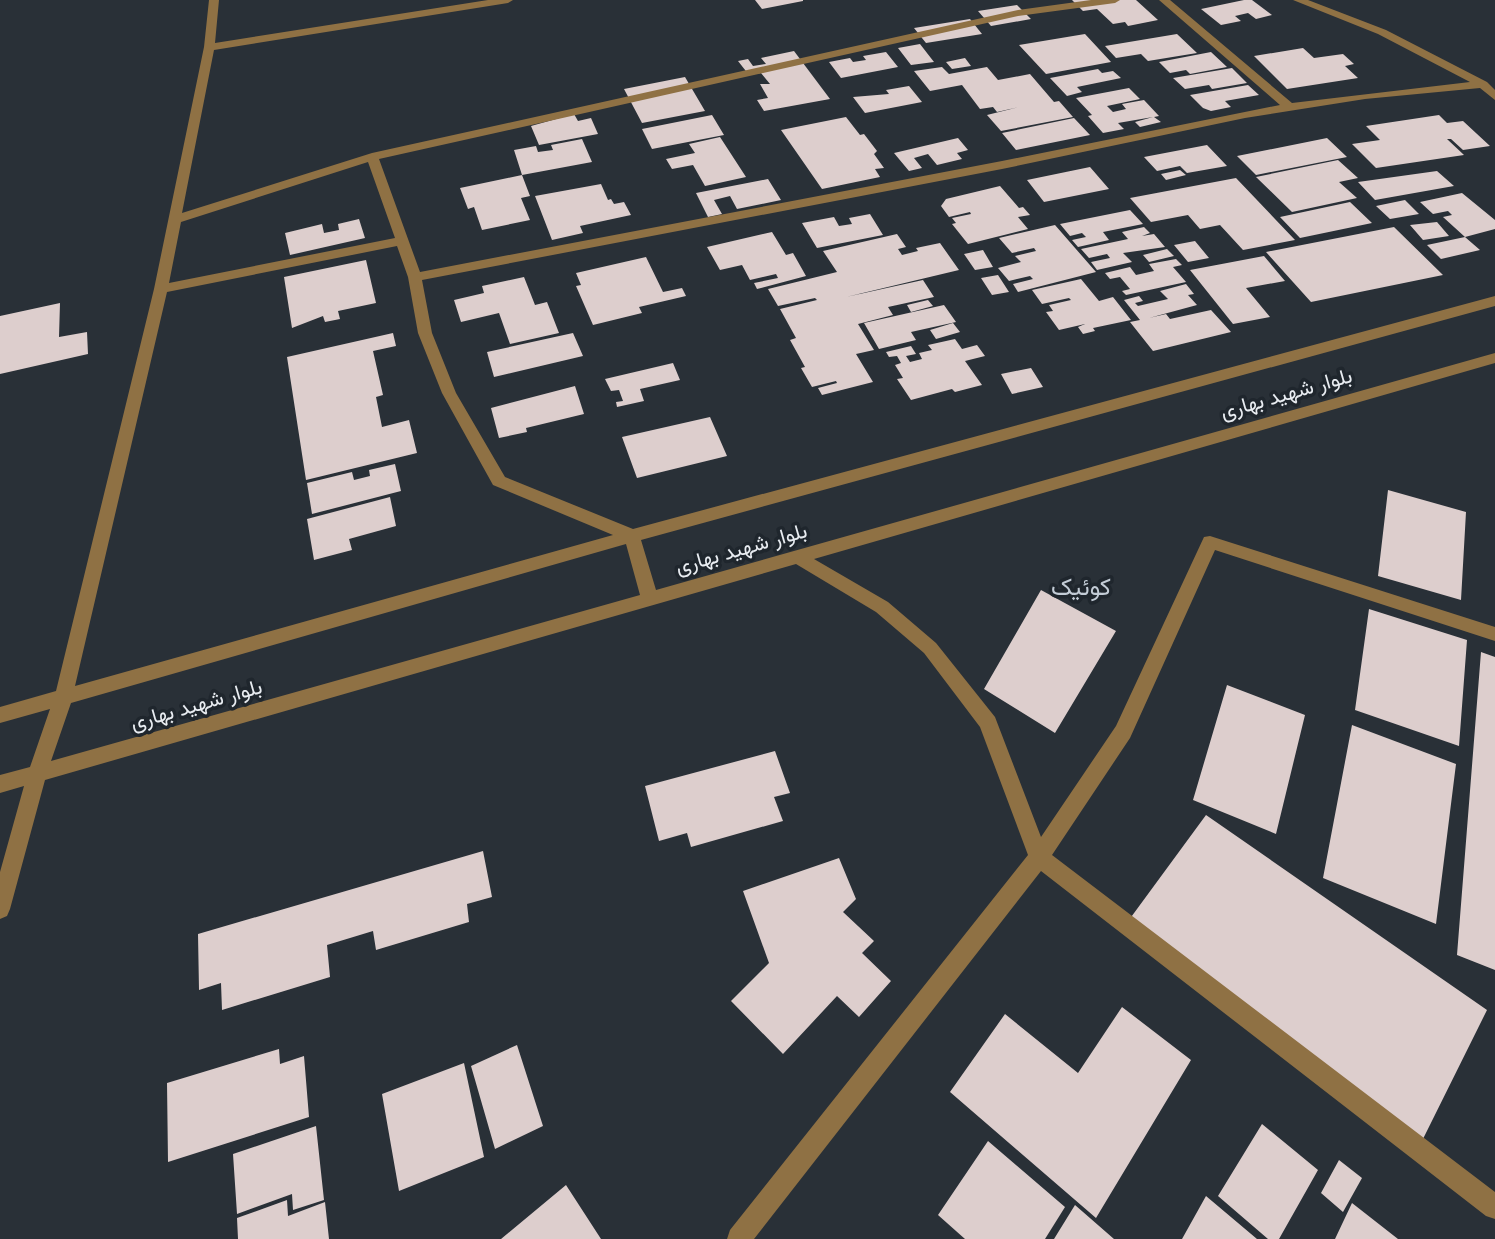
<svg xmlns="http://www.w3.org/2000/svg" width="1495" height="1239" viewBox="0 0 1495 1239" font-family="Helvetica,Vazirmatn,sans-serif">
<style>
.building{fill:#ddcecd}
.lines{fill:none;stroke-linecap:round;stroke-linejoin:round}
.minor{fill:#8f7144;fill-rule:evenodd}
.labels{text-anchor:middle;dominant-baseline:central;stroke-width:7;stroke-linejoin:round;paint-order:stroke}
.street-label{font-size:21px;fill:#e9edf2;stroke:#1f262d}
.quarter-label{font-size:24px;fill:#c3ccd6;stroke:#1f262d}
</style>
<rect width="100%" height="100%" fill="#293037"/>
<path class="building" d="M755,0H803V1L762,9Z
M1072,0H1136L1158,20L1128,26L1125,22L1113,24L1097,9L1083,11Z
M1244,0H1252L1272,15L1256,19L1248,13L1235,16L1241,21L1221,25L1201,9Z
M1017,5L1031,19L991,26L978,11Z
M970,19L982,34L926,43L914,28Z
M1085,34L1111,62L1046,74L1019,45Z
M1177,34L1197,53L1148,61L1141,54L1116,58L1105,46Z
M920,44L934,62L911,65L898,48Z
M1303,48L1314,58L1343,54L1354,64L1345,66L1358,78L1287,89L1254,56Z
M794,51L830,99L764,111L757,100L768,98L760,84H770L761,73L749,75L738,61L748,59L753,66L766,64L761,58Z
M886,52L898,67L841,78L829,62L850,58L853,62L866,60L863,56Z
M1211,52L1227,67L1190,74L1186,70L1170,73L1159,62Z
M965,58L971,66L952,69L946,62Z
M942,67L949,74L987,67L998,80L1030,74L1054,102L1059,101L1073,117L1001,131L987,115L1019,107L997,112L993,107L980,109L962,85L930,91L914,71Z
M1232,68L1247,83L1212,89L1209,85L1185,89L1173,78Z
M1098,69L1102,73L1113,71L1121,78L1077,87L1082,92L1067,96L1050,78Z
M685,77L705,111L642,123L624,89Z
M1248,85L1259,95L1225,101L1231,107L1211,111L1203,108L1190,95Z
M909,86L922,102L865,113L853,97L889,94L886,90Z
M1129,88L1140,99L1107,106L1113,112L1126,109L1122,104L1144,100L1159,116L1154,117L1161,122L1140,127L1135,122L1153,117L1118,123L1124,129L1103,133L1088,116L1092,115L1076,98Z
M574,114L578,121L591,118L598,134L539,145L531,126Z
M712,115L724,135L652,149L642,129Z
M1439,115L1447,123L1463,121L1490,146L1463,150L1451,139H1447L1464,155L1376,168L1352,144L1380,140L1366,126Z
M846,117L860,135L864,134L877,151L874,154L884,168L875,169L880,177L822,189L781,130Z
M1074,118L1090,135L1016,150L1002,133Z
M720,137L746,177L705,186L693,165L672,169L666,159L695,153L689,144Z
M958,138L968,150L957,153L962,159L937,165L928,154L914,158L922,168L909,171L894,153Z
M1327,138L1347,157L1256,175L1237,156Z
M582,139L592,162L522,175L514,150L536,146L538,152L553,150L551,145Z
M1207,145L1227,166L1187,173L1180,166L1157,171L1144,157Z
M1338,160L1358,178L1339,182L1357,198L1292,212L1256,177Z
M1090,167L1109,189L1044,202L1027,180Z
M1180,170L1186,175L1166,180L1161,174Z
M1437,171L1454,186L1375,200L1358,182Z
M522,175L530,196L521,198L530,220L482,230L474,207L468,209L460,188Z
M1236,178L1295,240L1243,250L1220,225L1200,229L1188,215L1151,222L1130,198Z
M768,179L781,200L737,209L730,196L714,200L722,214L708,217L696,193Z
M601,184L608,200L611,199L614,204L624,202L631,215L580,226L583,233L552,240L535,196Z
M1000,186L1019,208L1023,207L1030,215L1018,217L1028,229L968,244L952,224L956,223L952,218L971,214L970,212L949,217L941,206L946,199Z
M1462,193L1495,220V229L1465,237L1480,250L1441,259L1427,245L1465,237L1443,217L1452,215L1448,211L1433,214L1420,202Z
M1405,200L1419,214L1390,219L1376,206Z
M1350,202L1372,223L1300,238L1280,217Z
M1130,210L1143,224L1103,232L1109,240L1078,247L1072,240L1086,237L1082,233L1070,236L1060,224Z
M870,214L883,235L817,248L802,223L834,217L839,226L852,224L849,218Z
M359,219L365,238L290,255L285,233L322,224L324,233L339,230L338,224Z
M1437,222L1449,236L1423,240L1410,225Z
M1055,225L1096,272L1018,292L1013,284L1033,279L1030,276L1009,281L998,268L1021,262L1015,256L1036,251L1034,248L1012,253L999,238Z
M1144,227L1150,233L1142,236L1154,234L1165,247L1123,253L1132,262L1097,270L1091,262L1110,258L1107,254L1089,258L1081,249L1128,239L1122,232Z
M1394,227L1443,275L1311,302L1266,252Z
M772,232L786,255L793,253L806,276L757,289L754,283L778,278L776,274L750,280L742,265L720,270L707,247Z
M897,234L906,247L898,249L902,255L918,251L916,248L940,243L959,270L846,297L923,280L934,297L888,307L893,315L858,324L874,350L856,354L873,382L822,395L818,388L837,383L836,381L812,387L801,368L805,367L790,340L796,338L780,309L817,300L815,298L778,306L768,289L837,272L823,251Z
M1195,241L1209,258L1188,262L1174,245Z
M1167,249L1174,256L1149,262L1143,255Z
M983,250L993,267L975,270L964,254Z
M1264,256L1285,281L1246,288L1270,317L1233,324L1190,270Z
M646,257L663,292L682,288L686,296L639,307L642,313L593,325L576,286L581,285L576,273Z
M1176,259L1182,265L1173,267L1186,282L1126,295L1122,291L1130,289L1120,277L1110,279L1105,273L1130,267L1136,275L1154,271L1149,264Z
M366,260L376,303L338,311L340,319L325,322L323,316L292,328L284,277Z
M998,275L1009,292L992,295L981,278Z
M524,277L535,305L547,302L559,333L510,344L499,313L461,322L454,300L484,293L482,286Z
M1081,279L1099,301L1113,297L1131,320L1093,328L1095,331L1083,334L1078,327L1085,324L1059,330L1046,312L1053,311L1049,305L1071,300L1069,298L1042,304L1032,290Z
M1186,284L1194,294L1188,295L1197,305L1149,318L1166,314L1170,319L1211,310L1231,332L1153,351L1130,322L1140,320L1124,300L1139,296L1143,301L1135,303L1138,306L1168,299L1160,291Z
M928,300L933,306L911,312L907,305Z
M60,303L59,337L87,332L88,354L0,374V316Z
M944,305L956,322L911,332L916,340L879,349L864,323Z
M953,323L960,332L936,339L930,330Z
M393,333L396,346L373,351L383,395L376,397L382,427L409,420L417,453L306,480L287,357Z
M573,333L583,356L494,377L487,352Z
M955,339L962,349L977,345L985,356L965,361L982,385L955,392L952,389L911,400L897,379L903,378L895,365L901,363L897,356L889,357L886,352L911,346L916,354L906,356L910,362L922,359L919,353L932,350L928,345Z
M673,363L680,380L640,389L644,401L617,407L616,402L623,401L619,390L611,391L605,379Z
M1031,368L1043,387L1012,394L1001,374Z
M575,386L584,414L526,428L527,432L499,438L491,408Z
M710,417L727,456L637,478L622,437Z
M395,464L401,491L312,514L307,483L352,472L354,480L370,476L369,470Z
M1388,490L1466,512L1461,600L1378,576Z
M390,497L396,526L349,539L352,550L314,560L307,519Z
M1041,590L1116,631L1055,733L984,689Z
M1369,609L1467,640L1459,746L1355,710Z
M1481,652L1495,657V970L1457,955Z
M1227,685L1305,715L1276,834L1193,800Z
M1352,725L1456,764L1436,924L1323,878Z
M775,751L790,793L774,797L783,821L691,847L687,833L659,841L645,786Z
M1206,815L1487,1010L1419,1147L1126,924Z
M483,851L492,897L467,904L469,922L376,950L373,931L327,945L330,977L222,1010L221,983L199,990L198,934Z
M839,858L856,899L843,912L874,941L862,953L891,981L859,1017L837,996L783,1054L731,1001L769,963L743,891Z
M1122,1007L1191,1060L1096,1218L950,1092L1005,1014L1078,1073Z
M517,1045L543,1126L495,1149L471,1066Z
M279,1049L280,1064L304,1056L309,1117L168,1162L167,1083Z
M464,1063L484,1157L399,1191L382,1094Z
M1262,1124L1318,1170L1279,1239H1268L1218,1196Z
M316,1126L324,1200L293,1210L292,1194L237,1214L233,1154Z
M988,1141L1065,1207L1045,1239H965L938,1215Z
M1339,1160L1362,1178L1343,1212L1321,1193Z
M566,1185L601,1239H501Z
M1206,1196L1257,1239H1182Z
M287,1200L288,1216L325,1202L329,1239H238L237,1218Z
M1352,1203L1398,1239H1335Z
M1075,1205L1114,1239H1054Z"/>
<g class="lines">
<path class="minor" d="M209,0H219L215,43L488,0H513L508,3L214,50L182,213L372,153L1018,10L1091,0H1120L1115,3L1018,16L379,159L420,272L1002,161L1280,105L1159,0H1170L1292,103L1470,82L1378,34L1293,0H1308L1386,30L1487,82L1495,90V100L1480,88L1365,99L1245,118L1002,169L422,280L432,333L456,393L505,477L633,529L1495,296V306L641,540L656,590L1495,353V363L814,559L888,602L936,643L995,717L1041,837L1116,726L1204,537L1210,536L1495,627V641L1215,550L1130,738L1052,855L1495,1192V1219L1486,1216L1041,871L754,1239H727L730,1230L1028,855L980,727L924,653L876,612L796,564L45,780L10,909L7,916L0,919V872L24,786L0,793V775L30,767L50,709L0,723V707L56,691L154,289L204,47ZM368,162L395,238L169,283L181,222ZM397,246L408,277L418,333L442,393L493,485L613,535L75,686L167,292ZM626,544L640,595L51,761L71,703Z"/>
</g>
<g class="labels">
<g class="street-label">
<text transform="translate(1286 393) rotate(-16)">بلوار شهید بهاری</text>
<text transform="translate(741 548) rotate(-16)">بلوار شهید بهاری</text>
<text transform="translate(196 704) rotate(-16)">بلوار شهید بهاری</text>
</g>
<g class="quarter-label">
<text x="1081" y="586">کوئیک</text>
</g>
</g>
</svg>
